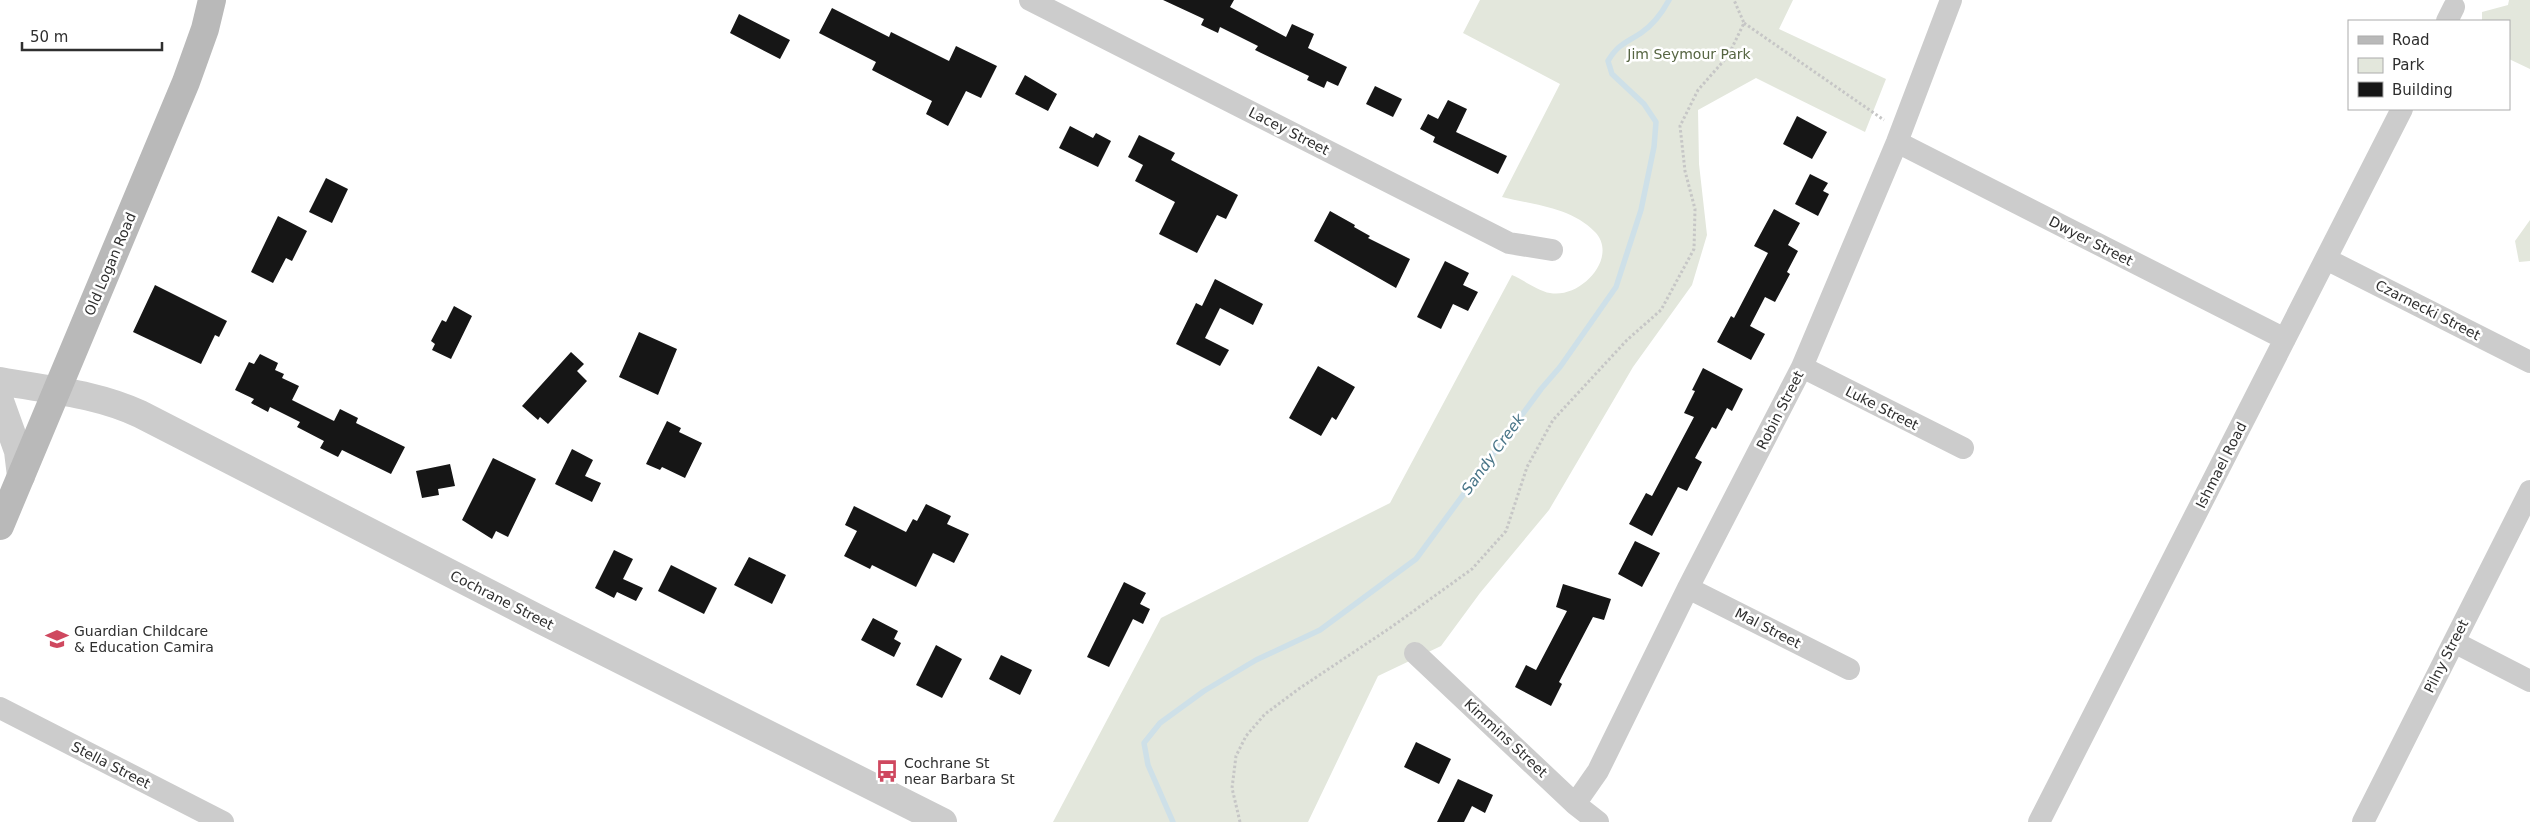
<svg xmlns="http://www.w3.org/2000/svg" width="2530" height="822" viewBox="0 0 2530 822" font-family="'DejaVu Sans',sans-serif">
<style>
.green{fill:#e3e7dc}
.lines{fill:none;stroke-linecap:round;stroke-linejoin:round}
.stream{stroke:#cee0e8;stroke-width:5.5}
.building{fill:#161616}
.path{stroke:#c6c6c6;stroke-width:3;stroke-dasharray:2.5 2.5;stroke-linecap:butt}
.minor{stroke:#ccc;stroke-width:22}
.tertiary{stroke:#ccc;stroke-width:28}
.secondary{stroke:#b9b9b9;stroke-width:28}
.labels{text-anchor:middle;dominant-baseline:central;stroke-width:5;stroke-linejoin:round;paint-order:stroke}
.park-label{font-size:14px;fill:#566542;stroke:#fff}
.street-label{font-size:14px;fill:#2f2f2f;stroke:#fff}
.poi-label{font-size:14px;fill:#2f2f2f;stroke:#fff;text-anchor:start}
.water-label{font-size:15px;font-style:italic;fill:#477487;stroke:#fff}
</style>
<rect width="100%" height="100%" fill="#fff"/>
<path class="green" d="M1480,0H1793L1779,29L1886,79L1865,132L1756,78L1698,110L1699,164L1707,235L1692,285L1633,367L1549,510L1480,593L1441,646L1378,676L1308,822H1053L1161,618L1390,503L1512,275C1524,280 1538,291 1550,293C1581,299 1619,257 1595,232C1571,207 1533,205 1502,197L1560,84L1463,33Z
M2509,0H2530V69L2509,59V21H2482V12L2508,5Z
M2530,220V261L2519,262L2515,241Z"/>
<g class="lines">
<path class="stream" d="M1173,822L1148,765L1144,743L1160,723L1204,691L1256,660L1320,630L1416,559L1541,389L1560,367L1616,287L1641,210L1654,147L1656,122L1644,104L1612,74L1608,61C1618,44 1626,43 1641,33C1653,25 1662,13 1669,0"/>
</g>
<path class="building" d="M1163,0H1234L1230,7L1286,37L1292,24L1314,34L1308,48L1347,67L1338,86L1327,81L1324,88L1307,80L1309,76L1255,50L1258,46L1220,27L1218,33L1201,25L1204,19Z
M832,8L889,37L891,32L949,61L956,46L997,66L981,98L966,91L948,126L926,114L932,101L872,70L876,62L819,33Z
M739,14L790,40L780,59L730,33Z
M1025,75L1057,94L1048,111L1015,94Z
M1375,86L1402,99L1393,117L1366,104Z
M1448,100L1467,109L1456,132L1507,156L1498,174L1433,142L1435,137L1420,129L1428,114L1438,119Z
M1797,116L1827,132L1812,159L1783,144Z
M1070,126L1093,138L1096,133L1111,141L1098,167L1059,148Z
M1139,135L1175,153L1171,160L1238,195L1226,219L1217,215L1197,253L1159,234L1175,202L1135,181L1143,165L1128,157Z
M1810,174L1828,183L1823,191L1829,194L1818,216L1795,204Z
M326,178L348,189L332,223L309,212Z
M1774,209L1800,223L1788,245L1798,251L1787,272L1790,274L1775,302L1765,297L1750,326L1765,334L1751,360L1717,342L1731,316L1734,318L1768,253L1754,246Z
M1330,211L1355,225L1354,227L1370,236L1368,238L1410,259L1396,288L1314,241Z
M278,216L307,231L292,261L286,258L273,283L251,272Z
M1445,261L1469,273L1463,285L1478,292L1468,311L1453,304L1441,329L1417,317Z
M1215,279L1263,304L1253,325L1220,308L1205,338L1229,350L1220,366L1176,344L1196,303L1202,306Z
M155,285L227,321L219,337L215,335L201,364L133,332Z
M454,306L472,316L451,359L432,350L435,344L431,341L442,320L446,322Z
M639,332L677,349L658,395L619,377Z
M571,352L584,364L577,371L587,381L548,424L540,417L538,420L522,406Z
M260,354L278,363L275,370L284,374L282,378L299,386L292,400L334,421L340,409L358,418L356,423L405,447L391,474L342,450L338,457L320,448L324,441L297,427L300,422L270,407L268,412L251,403L254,399L235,390L249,362L254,364Z
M1318,366L1355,387L1336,420L1332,417L1321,436L1289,418Z
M1703,368L1743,389L1732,411L1727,408L1716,429L1712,427L1695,458L1702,462L1687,491L1678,487L1652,536L1629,524L1646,493L1652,496L1694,417L1684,413L1695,391L1692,390Z
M667,421L681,428L679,432L702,443L685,478L662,467L660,470L646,464Z
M572,449L593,460L585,476L601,483L592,502L555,484Z
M493,458L536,479L508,537L496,531L492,539L462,520Z
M450,464L455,486L438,489L439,495L422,498L416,471Z
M926,504L951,516L947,524L969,534L954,563L933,553L916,587L872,565L870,569L844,556L857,531L845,525L854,506L906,532L913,519L917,521Z
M1635,541L1660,553L1642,587L1618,574Z
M614,550L633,559L623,579L643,588L636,601L617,592L614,598L595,588Z
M749,557L786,575L772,604L734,585Z
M671,565L717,588L704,614L658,591Z
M1124,582L1146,593L1140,604L1150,609L1143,624L1133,619L1109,667L1087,657Z
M1563,584L1611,599L1604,620L1593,617L1559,682L1562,684L1551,706L1515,687L1526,665L1536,670L1567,611L1556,607Z
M873,618L898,631L894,639L901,643L894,657L861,640Z
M936,645L962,659L942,698L916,685Z
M1001,655L1032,670L1020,695L989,679Z
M1416,742L1451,759L1439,784L1404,767Z
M1458,779L1493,795L1485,813L1472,806L1464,822H1437Z"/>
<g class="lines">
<path class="path" d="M1744,23L1884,120
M1240,822L1232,788L1236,756L1246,736L1265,714L1300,688L1390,628L1472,569L1506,531L1527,467L1553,420L1627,340L1661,310L1694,249L1695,209L1685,171L1680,126L1698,90L1728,56L1744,23L1734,0"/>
<path class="minor" d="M1030,0L1509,243L1552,250
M2447,21L2454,7
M1897,142L2285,339
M2326,259L2530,362
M1802,367L1963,448
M1688,588L1849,669
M2454,642L2530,681
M1415,653L1575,804L1598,822
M0,708L223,822
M1575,804L1598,771L1688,588L1802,367L1897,142L1951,0
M2039,822L2402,109
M2363,822L2530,491"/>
<path class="tertiary" d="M0,381C48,390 95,393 140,414L541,620L943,822
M0,401L18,451L21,476"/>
<path class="secondary" d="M0,526L186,82L205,29L212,0"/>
</g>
<defs>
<symbol id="school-bare" viewBox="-9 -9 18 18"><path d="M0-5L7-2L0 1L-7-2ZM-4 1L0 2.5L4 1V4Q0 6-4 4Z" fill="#cf485f" stroke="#fff" stroke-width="2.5" paint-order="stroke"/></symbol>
<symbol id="bus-bare" viewBox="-9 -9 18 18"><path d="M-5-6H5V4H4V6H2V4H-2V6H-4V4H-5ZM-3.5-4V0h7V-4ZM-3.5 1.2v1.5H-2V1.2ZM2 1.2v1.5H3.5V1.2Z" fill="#cf485f" stroke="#fff" stroke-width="2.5" paint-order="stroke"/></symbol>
</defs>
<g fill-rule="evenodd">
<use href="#school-bare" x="41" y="623" width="32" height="32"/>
<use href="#bus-bare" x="871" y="755" width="32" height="32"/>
</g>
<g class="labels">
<g class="park-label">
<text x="1689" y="54">Jim Seymour Park</text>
</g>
<g class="street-label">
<text transform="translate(1289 131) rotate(27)">Lacey Street</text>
<text transform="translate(2091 241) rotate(27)">Dwyer Street</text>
<text transform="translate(110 264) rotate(-67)">Old Logan Road</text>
<text transform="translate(2428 310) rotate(27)">Czarnecki Street</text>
<text transform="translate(1882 408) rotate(27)">Luke Street</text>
<text transform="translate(1780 410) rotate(-63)">Robin Street</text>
<text transform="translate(2221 465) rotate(-63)">Ishmael Road</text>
<text transform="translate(502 600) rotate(27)">Cochrane Street</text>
<text transform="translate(1768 628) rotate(27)">Mal Street</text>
<text transform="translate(2446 656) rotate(-63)">Pilny Street</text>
<text transform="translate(1506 738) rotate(43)">Kimmins Street</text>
<text transform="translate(111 765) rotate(27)">Stella Street</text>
</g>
<g class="poi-label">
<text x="74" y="631">Guardian Childcare<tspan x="74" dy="16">&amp; Education Camira</tspan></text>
<text x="904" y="763">Cochrane St<tspan x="904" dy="16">near Barbara St</tspan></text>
</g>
<g class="water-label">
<text transform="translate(1493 454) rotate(-54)">Sandy Creek</text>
</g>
</g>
<rect x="2348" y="20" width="162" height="90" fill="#ffffff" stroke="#acacac"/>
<rect x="2358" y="36" width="25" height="8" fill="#b9b9b9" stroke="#acacac"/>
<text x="2392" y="45" font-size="15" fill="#2f2f2f">Road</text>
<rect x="2358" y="58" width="25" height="15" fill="#e3e7dc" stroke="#acacac"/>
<text x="2392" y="70" font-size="15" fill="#2f2f2f">Park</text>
<rect x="2358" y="82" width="25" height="15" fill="#161616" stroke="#acacac"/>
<text x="2392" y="95" font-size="15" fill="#2f2f2f">Building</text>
<path d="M22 42v8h140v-8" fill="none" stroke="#2f2f2f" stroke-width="2.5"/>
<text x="30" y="42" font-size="15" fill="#2f2f2f" stroke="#ffffff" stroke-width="4" paint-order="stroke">50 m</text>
</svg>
